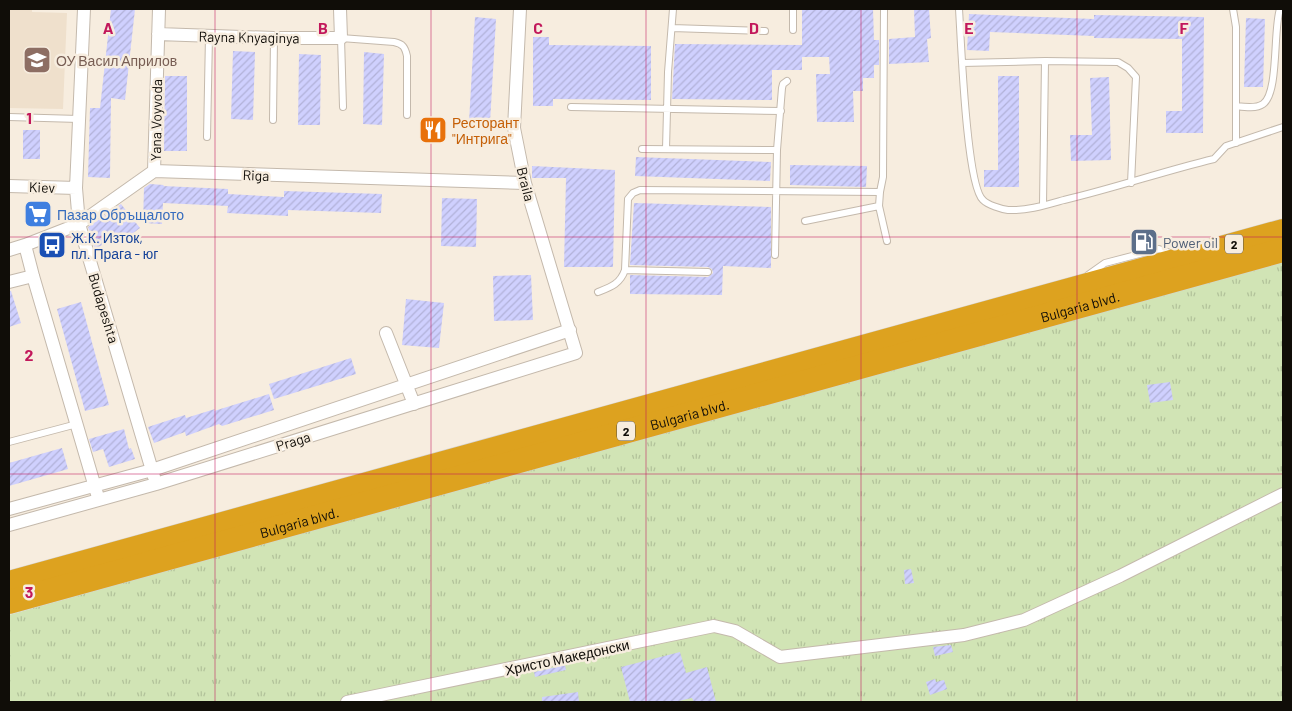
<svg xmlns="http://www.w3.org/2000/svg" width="1292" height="711" viewBox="0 0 1292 711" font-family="Barlow,sans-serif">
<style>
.built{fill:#efe0cc}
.grass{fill:url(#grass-tufts)}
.building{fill:url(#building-hatch)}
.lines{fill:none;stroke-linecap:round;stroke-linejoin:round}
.lane-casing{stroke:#c4b9ac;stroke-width:8}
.street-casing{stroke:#c4b9ac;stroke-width:14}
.highway-casing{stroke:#d4d3d3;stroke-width:25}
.lane{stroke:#fff;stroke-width:6}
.street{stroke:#fff;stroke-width:12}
.highway{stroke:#dda21f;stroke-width:24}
.grid{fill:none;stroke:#c2185b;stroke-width:1;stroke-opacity:0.55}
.labels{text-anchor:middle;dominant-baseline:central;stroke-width:5;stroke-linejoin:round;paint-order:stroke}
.shield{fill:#f7eddf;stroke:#555048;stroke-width:1}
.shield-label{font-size:12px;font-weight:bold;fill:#100d08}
.street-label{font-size:14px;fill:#100d08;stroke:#f7eddf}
.education-label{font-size:14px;fill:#785e54;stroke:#f7eddf;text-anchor:start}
.food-label{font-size:14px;fill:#c56008;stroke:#f7eddf;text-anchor:start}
.shop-label{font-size:14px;fill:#366cbe;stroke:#f7eddf;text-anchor:start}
.transit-label{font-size:14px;fill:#164399;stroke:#f7eddf;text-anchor:start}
.service-label{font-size:14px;fill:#4e5e75;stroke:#f7eddf;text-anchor:start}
.grid-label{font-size:16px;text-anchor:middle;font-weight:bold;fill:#c2185b;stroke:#f7eddf;stroke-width:5;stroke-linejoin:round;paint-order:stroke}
</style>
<defs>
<pattern id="grass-tufts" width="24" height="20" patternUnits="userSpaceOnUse" patternTransform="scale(1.25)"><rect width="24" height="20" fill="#d1e4b5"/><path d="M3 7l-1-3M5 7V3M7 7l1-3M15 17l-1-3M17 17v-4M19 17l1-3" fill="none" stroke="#b2c29a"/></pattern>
<pattern id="building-hatch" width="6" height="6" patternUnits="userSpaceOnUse" patternTransform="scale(1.25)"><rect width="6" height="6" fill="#cfd0fe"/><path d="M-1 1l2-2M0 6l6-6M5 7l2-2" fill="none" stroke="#b1b1d8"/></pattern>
</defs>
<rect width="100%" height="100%" fill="#f7eddf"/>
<path class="built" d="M9,9H32V12L67,13L63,109L9,108Z"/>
<path class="grass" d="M1283,255V702H9V615Z"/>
<path class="building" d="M111,9H135L125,100L111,98L110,178L88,177L90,108H100Z
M802,9H873L874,40H879V65H874V78H863V91H853L854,122H817L816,74H830L829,57H802V70H772V100L672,99L675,44L802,45Z
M914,9H929L931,38L927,39L929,62L889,64V39L915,37Z
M969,14L1094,19V15L1204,17L1203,133H1166V111H1182V39L1094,38V36L990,32L989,51L967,50Z
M475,17L496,19L490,123L469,122Z
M1246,18L1265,19L1263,87H1244Z
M533,37H549V45L651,46V100L553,99V106H533Z
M233,51L255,52L253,120L231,119Z
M364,52L384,54L382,125L363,124Z
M299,54L321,55L320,125H298Z
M165,76H187V151H164Z
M998,76H1019V187H984V170H998Z
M1109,77L1111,160L1071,161L1070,135H1092L1090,78Z
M23,130H40V159H23Z
M636,157L771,162L770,181L635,176Z
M790,165L867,166L866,187L790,185Z
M532,166L615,170L613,267H564L566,178H532Z
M150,184L164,185L163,186L228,189V194L284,197V191L382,194L381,213L288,210V216L227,213L228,206L163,203L162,224L143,223L144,188Z
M442,198L477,199L476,247L441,246Z
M634,203L771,207V268L723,266L722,295L630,294V275L708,277L713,273L712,269L708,267L630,265Z
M121,204L140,228L120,243L113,237L95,250L88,227Z
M531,275L533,320L494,321L493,276Z
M9,291H11L21,323L9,327Z
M406,299L444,303L439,348L402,345Z
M81,302L109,405L85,411L57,309Z
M351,358L356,374L274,399L269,384Z
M1170,382L1173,400L1150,403L1147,385Z
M269,394L274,410L222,426L219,424L186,436L185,432L154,443L148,427L185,415L186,418L215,409L214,411Z
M124,429L129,449L131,448L135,459L109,467L103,449L93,452L89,439Z
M62,448L68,469L9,486V463Z
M911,569L914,583L905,584L904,570Z
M951,645L953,652L935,656L933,647Z
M680,652L686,673L707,667L716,702H694L692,698L674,702H630L621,667Z
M565,665L566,670L535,677L534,672Z
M935,679L936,682L944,680L947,689L930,695L926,682Z
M578,692L579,702H542V697Z"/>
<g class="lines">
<defs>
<path id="lane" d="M793,9V30
M959,9C961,38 966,185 983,200C988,205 1001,209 1008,210C1027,211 1046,205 1064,200C1115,188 1164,171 1214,159L1226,146L1283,127
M1233,9L1236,27V143
M672,28L765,31
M962,63L1045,61L1118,62L1128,68L1136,77L1131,183
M1236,106C1244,107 1256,109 1263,104C1279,93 1273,29 1280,9
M343,107L341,38L394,42C403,44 405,47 407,56V115
M571,107L781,111
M9,117L79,119
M273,120L274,38
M207,137L209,36
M642,149L777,150
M666,149L668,72L673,9
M880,192L879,206L887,241
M1043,205L1045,61
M805,221L879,206
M775,255L777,150L782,88L783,84L787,81
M625,270L708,272
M1088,275L1105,263L1159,249L1173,254
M598,292C611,287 620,284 625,270L628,199L633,193L640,190L880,192L883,177L884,9
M9,442L77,424"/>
<path id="street" d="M84,9L76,188L79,224L154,477
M158,34L274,38H341L340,9
M154,171L159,9
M9,186L76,188
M25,245L33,276L97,494
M9,250L25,245L79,224L154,171L525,183
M9,282L33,276
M386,333L414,404
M9,509L152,470L570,330
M9,525L156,484L576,353L525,183L514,128L520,9
M347,702L714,626L735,631L780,657L964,635L1024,620L1120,576L1283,494"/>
<g id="highway">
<path d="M9,583L1283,231"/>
<path id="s1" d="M9,602L1283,250"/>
</g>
</defs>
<use href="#lane" class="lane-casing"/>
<use href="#street" class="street-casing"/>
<use href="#highway" class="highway-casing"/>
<use href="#lane" class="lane"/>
<use href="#street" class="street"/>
<use href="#highway" class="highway"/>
</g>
<path class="grid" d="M215,9V702M431,9V702M646,9V702M861,9V702M1077,9V702M9,237H1283M9,474H1283"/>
<defs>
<symbol id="school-square" viewBox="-11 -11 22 22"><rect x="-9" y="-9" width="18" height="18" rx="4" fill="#8d6e63" stroke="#f7eddf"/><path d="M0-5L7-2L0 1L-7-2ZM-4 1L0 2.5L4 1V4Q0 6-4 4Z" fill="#fff"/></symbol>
<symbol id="restaurant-square" viewBox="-11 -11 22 22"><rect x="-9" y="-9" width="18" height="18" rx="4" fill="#e8710a" stroke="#f7eddf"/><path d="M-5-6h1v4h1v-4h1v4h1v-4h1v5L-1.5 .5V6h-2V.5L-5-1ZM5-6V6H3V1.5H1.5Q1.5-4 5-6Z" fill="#fff"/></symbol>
<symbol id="supermarket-square" viewBox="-11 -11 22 22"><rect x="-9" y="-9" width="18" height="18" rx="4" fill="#3f7fe0" stroke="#f7eddf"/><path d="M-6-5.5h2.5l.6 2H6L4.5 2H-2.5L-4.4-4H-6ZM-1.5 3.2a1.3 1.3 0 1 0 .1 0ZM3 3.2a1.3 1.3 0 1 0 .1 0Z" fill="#fff"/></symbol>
<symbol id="fuel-square" viewBox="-11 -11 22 22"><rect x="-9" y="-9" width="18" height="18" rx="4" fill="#5c6f8a" stroke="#f7eddf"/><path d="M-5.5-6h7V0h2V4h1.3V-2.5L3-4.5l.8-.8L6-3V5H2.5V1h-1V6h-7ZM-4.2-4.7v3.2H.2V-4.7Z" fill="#fff"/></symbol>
<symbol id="bus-square" viewBox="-11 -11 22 22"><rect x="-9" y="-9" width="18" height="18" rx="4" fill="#1a4fb4" stroke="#f7eddf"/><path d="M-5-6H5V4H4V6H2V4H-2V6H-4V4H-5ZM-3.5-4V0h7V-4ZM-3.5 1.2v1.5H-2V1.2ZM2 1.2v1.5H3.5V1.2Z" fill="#fff"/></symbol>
</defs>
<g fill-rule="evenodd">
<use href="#school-square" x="21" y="44" width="32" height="32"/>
<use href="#restaurant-square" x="417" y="114" width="32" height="32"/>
<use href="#supermarket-square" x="22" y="198" width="32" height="32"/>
<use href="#fuel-square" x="1128" y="226" width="32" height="32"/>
<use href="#bus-square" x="36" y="229" width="32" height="32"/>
</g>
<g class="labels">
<g class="shield">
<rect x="1225" y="234.5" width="18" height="19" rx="4"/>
<rect x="617" y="421.5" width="18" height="19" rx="4"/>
</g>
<g class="shield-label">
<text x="1234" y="244">2</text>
<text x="626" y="431">2</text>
</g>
<g class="street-label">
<text transform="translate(249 37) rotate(1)">Rayna Knyaginya</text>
<text transform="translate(156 120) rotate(-89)">Yana Voyvoda</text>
<text transform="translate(256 175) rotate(2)">Riga</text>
<text transform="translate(526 184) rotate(76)">Braila</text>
<text transform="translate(42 187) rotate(2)">Kiev</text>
<text stroke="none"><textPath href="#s1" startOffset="1111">Bulgaria blvd.</textPath></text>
<text transform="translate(104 308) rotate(73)">Budapeshta</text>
<text stroke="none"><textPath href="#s1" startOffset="706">Bulgaria blvd.</textPath></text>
<text transform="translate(293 441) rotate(-17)">Praga</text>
<text stroke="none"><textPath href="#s1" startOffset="301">Bulgaria blvd.</textPath></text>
<text transform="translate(567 657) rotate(-12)">Христо Македонски</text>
</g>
<g class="education-label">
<text x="56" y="60">ОУ Васил Априлов</text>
</g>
<g class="food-label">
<text x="452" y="122">Ресторант<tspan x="452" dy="16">"Интрига"</tspan></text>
</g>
<g class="shop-label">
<text x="57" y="214">Пазар Обръщалото</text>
</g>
<g class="transit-label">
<text x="71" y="237">Ж.К. Изток,<tspan x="71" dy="16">пл. Прага - юг</tspan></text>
</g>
<g class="service-label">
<text x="1163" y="242">Power oil</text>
</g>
</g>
<g class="grid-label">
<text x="108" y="34">A</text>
<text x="323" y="34">B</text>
<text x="538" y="34">C</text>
<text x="754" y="34">D</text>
<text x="969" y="34">E</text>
<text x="1184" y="34">F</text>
<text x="29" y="124">1</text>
<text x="29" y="361">2</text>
<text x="29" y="598">3</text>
</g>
<rect width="1292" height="711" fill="none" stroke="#100d08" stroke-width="20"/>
</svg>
